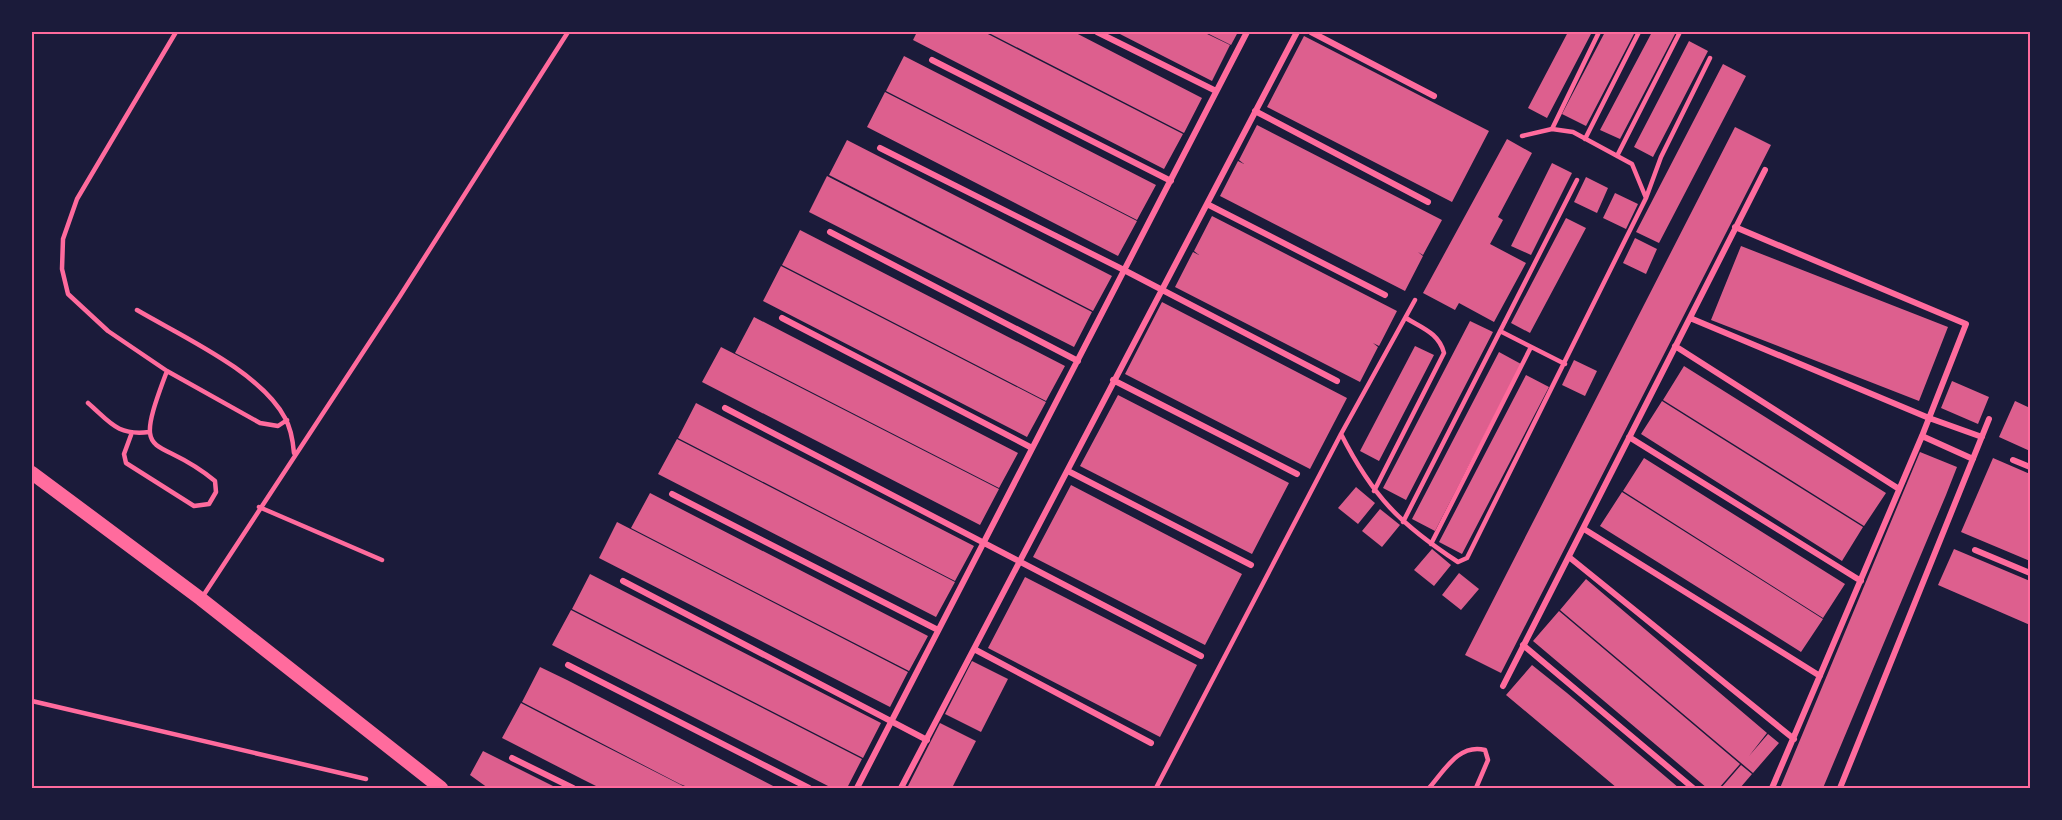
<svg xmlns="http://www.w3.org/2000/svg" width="2062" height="820" viewBox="0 0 2062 820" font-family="'Asap Condensed',sans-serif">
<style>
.building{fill:#dd5f8e}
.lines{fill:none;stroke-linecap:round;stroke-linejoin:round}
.service{stroke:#ff6b9d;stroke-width:4.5}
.minor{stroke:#ff6b9d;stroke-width:6}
.primary{stroke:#ff6b9d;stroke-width:14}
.neatline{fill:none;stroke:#ff6b9d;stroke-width:2}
</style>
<rect width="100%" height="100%" fill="#1b1b3a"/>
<path class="building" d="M917,32H984L1183,134L1164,169L913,40Z
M987,32H1074L1202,98L1184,133Z
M1116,32H1203L1230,45L1212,81Z
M1205,32H1238L1231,45Z
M1568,32H1592L1547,118L1528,108Z
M1605,32H1635L1586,126L1562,114Z
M1652,32L1675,34L1620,139L1600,130Z
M1304,36L1489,131L1452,202L1267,107Z
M1689,41L1708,51L1653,157L1634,147Z
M904,56L1156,185L1137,220L886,91Z
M1723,64L1746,76L1659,243L1636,232Z
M885,92L1137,221L1118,256L867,127Z
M1257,125L1442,220L1423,255L1418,252L1423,256L1405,291L1220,196L1238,161L1244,164L1239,160Z
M1735,127L1771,145L1501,673L1465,655Z
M1507,139L1532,153L1498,217L1503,220L1490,244L1526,263L1494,322L1459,303L1455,310L1423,293Z
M847,140L1112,276L1093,311L829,175Z
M1552,163L1572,173L1531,255L1511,246Z
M827,176L1092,312L1074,347L809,212Z
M1586,177L1608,188L1597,213L1574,202Z
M1615,193L1638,204L1626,229L1603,218Z
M1212,216L1397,311L1379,346L1373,343L1378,347L1360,382L1175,287L1193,252L1199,255L1194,251Z
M1566,218L1586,228L1530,333L1511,323Z
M800,230L1065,366L1046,401L782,265Z
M1635,238L1657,249L1646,274L1623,263Z
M1741,246L1948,327L1919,401L1711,320Z
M781,266L1046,402L1027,437L763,301Z
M1162,302L1347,398L1310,469L1125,374Z
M754,317L1018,453L999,488L735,353Z
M1470,321L1493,332L1406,500L1383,488Z
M1415,346L1434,355L1379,461L1360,451Z
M721,347L999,489L980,525L702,382Z
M1499,352L1521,364L1435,531L1412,519Z
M1574,360L1597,371L1585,396L1562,385Z
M1684,366L1886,493L1864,526L1663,400Z
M1526,375L1549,387L1462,554L1439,542Z
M1952,381L1989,397L1978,424L1941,408Z
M1118,395L1289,483L1252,554L1080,466Z
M1662,401L1863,527L1842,561L1641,434Z
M2015,401L2030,408V451L1999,437Z
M696,403L974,546L955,581L678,438Z
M677,439L955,582L936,617L658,474Z
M1920,452L1957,467L1946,495L1823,788H1780Z
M1644,458L1845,584L1823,618L1623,491Z
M1993,458L2030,474V561L1961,532Z
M1071,485L1242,574L1205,645L1033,557Z
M1356,487L1375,503L1358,524L1338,508Z
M1622,492L1823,619L1801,652L1600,526Z
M650,493L928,636L909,671L631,528Z
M1380,509L1400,525L1382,547L1362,531Z
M617,522L908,672L890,707L599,558Z
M1432,549L1451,565L1434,586L1414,570Z
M1954,549L2030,581V625L1938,585Z
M1459,573L1479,589L1461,610L1442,595Z
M590,574L881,723L863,758L572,609Z
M1025,577L1197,665L1160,737L988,648Z
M1586,579L1767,733L1749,756L1768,734L1779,743L1753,773L1560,610Z
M571,610L862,759L847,788H832L552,645Z
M1559,611L1740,764L1719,788H1707L1533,641Z
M972,661L1008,679L981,732L945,714Z
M1532,665L1567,693L1679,788H1617L1586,762L1506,695Z
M540,667L567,680L777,788H690L680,784L522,702Z
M521,703L573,730L687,788H600L582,779L502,738Z
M940,723L976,741L956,780L952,788H907Z
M483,751L557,788H488L470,775Z
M1741,765L1752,774L1740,788H1721Z"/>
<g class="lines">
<path class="service" d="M176,32L77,199L63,239L62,269L68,294L108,331L167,371L260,423L278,426L287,420
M1552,129L1599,32
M1522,136L1552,129L1573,132L1632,164L1646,198
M1585,139L1639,32
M1617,156L1680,32
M137,310C181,336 261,372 285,418C291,428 293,442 294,453
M1500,331L1565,364
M88,403C110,422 117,436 149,432
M1341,434C1373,497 1400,524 1458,562L1467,558L1646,198L1661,157L1710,58
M131,435L124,454L126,463L194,506L209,504L216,492L215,481C156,431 130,468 167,371
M1374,491L1444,353C1439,333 1422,328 1406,318
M259,507L382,560
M1403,522L1577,180
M1431,544L1531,347
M203,596L400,296L568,32
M32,701L366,779
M1156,788L1341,434L1415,300
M1429,788C1444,771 1459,743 1485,750L1488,760L1476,788"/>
<path class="minor" d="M1097,32L1216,91
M1311,32L1434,96
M932,60L1171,181
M1255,111L1428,202
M880,148L1124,270L1337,381
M1207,204L1385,295
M1735,227L1966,324L1922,436L1772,788
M830,232L1078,361
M782,318L1032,448
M1690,318L1929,418L1982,437
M1675,346L1899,489
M1113,380L1297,474
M725,408L1201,656
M1922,436L1973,459
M1629,437L1861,581
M2013,460L2030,467
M1068,471L1251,565
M672,494L938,630
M1584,529L1820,676
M1975,550L2030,573
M1569,557L1794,739
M623,581L927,740
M1523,645L1693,788
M974,649L1151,743
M568,665L809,788
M1503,686L1765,170
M512,758L573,788
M857,788L1247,32
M901,788L1297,32
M1840,788L1989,419"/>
<path class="primary" d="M32,473L201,599L441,788"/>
</g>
<rect width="2062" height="820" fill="none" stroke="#1b1b3a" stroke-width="66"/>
<rect x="33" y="33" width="1996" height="754" class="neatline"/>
</svg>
